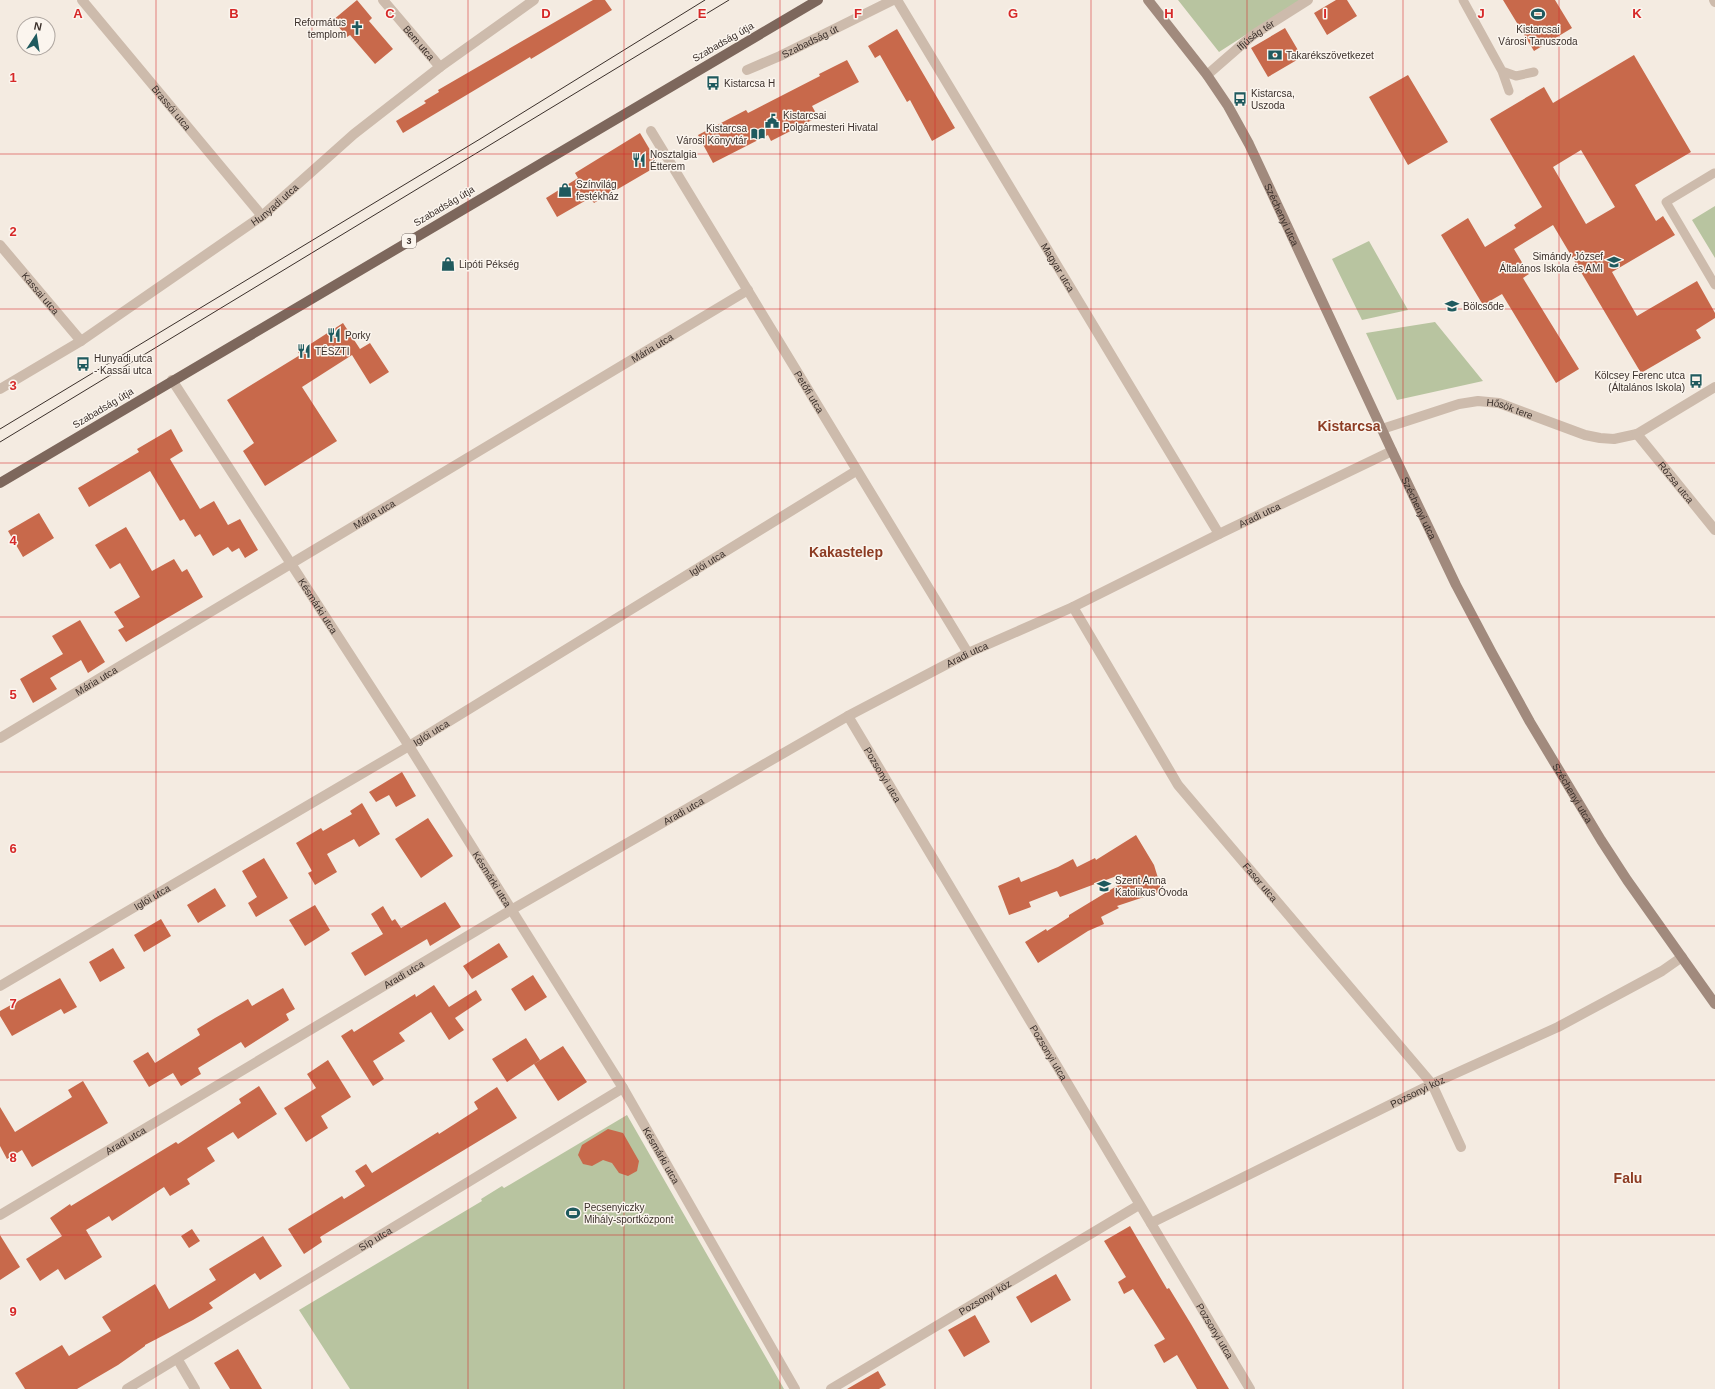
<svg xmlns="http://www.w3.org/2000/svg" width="1715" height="1389" viewBox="0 0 1715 1389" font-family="Arial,sans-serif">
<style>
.green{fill:#b8c4a0}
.building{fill:#c8694b;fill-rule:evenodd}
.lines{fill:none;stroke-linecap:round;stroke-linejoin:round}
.service{stroke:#cdbbac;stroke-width:9}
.minor{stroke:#cdbbac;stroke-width:10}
.secondary{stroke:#a18a7d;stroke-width:10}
.primary{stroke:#7d675c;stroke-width:10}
.tram{stroke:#3b302b;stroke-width:1}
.grid{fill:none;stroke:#d62828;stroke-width:1;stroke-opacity:0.55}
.labels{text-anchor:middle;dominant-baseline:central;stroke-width:3;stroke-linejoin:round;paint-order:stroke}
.shield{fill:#fbf5ee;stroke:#756b66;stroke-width:1}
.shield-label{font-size:9px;font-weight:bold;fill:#3b302b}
.poi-label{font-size:10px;fill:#3b302b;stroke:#fbf5ee;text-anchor:start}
.street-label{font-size:10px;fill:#3b302b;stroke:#fbf5ee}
.district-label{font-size:14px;font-weight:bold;fill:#8c3b22;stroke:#fbf5ee}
.grid-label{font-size:13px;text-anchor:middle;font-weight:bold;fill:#d62828;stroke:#fbf5ee;stroke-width:3;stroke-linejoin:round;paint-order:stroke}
</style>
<rect width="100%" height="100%" fill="#f4ebe1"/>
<path class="green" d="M1178,0H1300L1219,52Z
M1715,206V258L1692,220Z
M1369,241L1408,310L1362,320L1332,259Z
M1435,322L1483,381L1397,400L1366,333Z
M627,1115L784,1389H350L299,1310L482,1201L481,1199L502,1186L504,1188Z"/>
<path class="building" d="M357,0L372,18L369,21L393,49L375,64L350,35L347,37L333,20Z
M593,0H605L612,10L531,59L530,57L403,133L396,121L426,103L424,101L439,92L438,90Z
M1336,0H1347L1357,16L1327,35L1314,13Z
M1503,0H1555L1572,28L1534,51Z
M1285,28L1302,57L1268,77L1251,48Z
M897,29L955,128L932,141L910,100L907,102L880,55L875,58L868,46Z
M1634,55L1691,152L1635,185L1656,221L1663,216L1675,235L1612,272L1637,316L1697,281L1715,313V318L1696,330L1701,338L1641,373L1553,225L1514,249L1529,274L1523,278L1579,369L1556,383L1502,294L1483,305L1441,235L1468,218L1485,247L1516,228L1514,225L1542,207L1490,119L1544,87L1553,103ZM1581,150L1615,207L1586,224L1553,167Z
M847,60L859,82L812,106L818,117L771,141L768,135L713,163L698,135L746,110L748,113L820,76L819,74Z
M1408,75L1448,142L1408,165L1369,97Z
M640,133L659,165L594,203L590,198L557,217L546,198L578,178L575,173Z
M343,323L360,349L370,343L389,372L370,384L352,355L302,387L337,441L265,486L243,451L254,443L227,400L300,355L298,352Z
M171,429L183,451L170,459L200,509L214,501L228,525L240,519L258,550L245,558L239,548L232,552L228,547L213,556L200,534L195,537L184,519L180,521L150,471L89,507L78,488L139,452L137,449Z
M39,513L54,538L23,557L8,531Z
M126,527L152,571L174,559L182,572L187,569L203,597L126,642L118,630L124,627L114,612L140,597L120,563L110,569L95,545Z
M80,620L105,662L88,673L81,660L50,678L57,689L33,703L20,679L63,654L52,636Z
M402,772L416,796L396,807L389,795L376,802L369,792Z
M362,803L380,834L359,847L354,839L327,854L337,872L315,885L308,873L312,871L296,843L321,828L323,831L352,814L350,811Z
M428,818L453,856L421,878L395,839Z
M1136,835L1154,865L1162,891L1117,906L1119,908L1101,917L1104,924L1088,931L1038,963L1025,942L1046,929L1047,931L1069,917V915L1125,881L1122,874L1060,897L1057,891L1029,902L1031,907L1009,915L998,886L1019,877L1021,882L1058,867L1073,859L1077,867L1095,858L1096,860Z
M264,858L288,898L256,917L248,903L257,897L242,871Z
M215,888L226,906L198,923L187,905Z
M445,902L461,927L430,946L427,939L365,976L351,953L383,934L371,914L383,906L392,921L395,919L401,928Z
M315,905L330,930L305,946L289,920Z
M161,919L171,936L144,952L134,935Z
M499,943L508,957L472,979L463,966Z
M113,948L125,968L100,982L89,962Z
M533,975L547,997L525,1011L511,989Z
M60,978L77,1007L64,1014L61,1009L12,1036L0,1016V1011Z
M434,985L449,1007L476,990L482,1000L455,1018L464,1030L449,1040L431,1012L399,1033L405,1041L373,1061L384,1079L373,1086L341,1036L352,1029L354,1032L415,994L416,997Z
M283,988L295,1009L286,1014L289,1020L245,1048L241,1042L198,1068L201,1074L181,1086L173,1073L149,1087L133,1061L148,1052L155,1063L200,1035L197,1029L215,1018L248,999L252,1006Z
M526,1038L540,1060L507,1082L492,1059Z
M563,1046L587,1082L558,1101L534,1064Z
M328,1060L351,1097L321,1116L328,1128L306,1142L284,1108L316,1088L307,1074Z
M83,1081L108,1123L32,1167L22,1150L7,1159L0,1146V1107L15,1132L72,1097L68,1090Z
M259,1086L277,1114L238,1139L233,1132L207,1148L215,1161L187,1179L190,1184L170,1196L164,1187L112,1221L109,1216L86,1230L102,1257L65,1280L58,1269L40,1281L26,1259L62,1236L50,1218L70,1204L71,1206L176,1142L178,1144L241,1103L239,1099Z
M497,1087L517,1118L320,1237L322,1242L304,1254L288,1229L342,1196L344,1199L365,1186L355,1171L366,1164L372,1173L438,1132L439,1134L478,1109L474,1102Z
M608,1129L623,1133L639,1161L637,1171L628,1176L619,1173L612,1163L603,1160L592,1166L583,1164L578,1155L582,1145Z
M1130,1226L1167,1289L1169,1288L1191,1324L1229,1389H1197L1177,1355L1164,1363L1154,1345L1165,1339L1133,1289L1124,1294L1118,1282L1126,1277L1104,1241Z
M192,1229L200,1241L189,1248L181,1236Z
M0,1235L20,1267L0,1280Z
M263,1236L282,1266L260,1280L255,1273L209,1303L213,1308L193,1320L145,1345V1346L118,1365L77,1389H25L15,1373L62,1345L69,1356L111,1331L102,1317L155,1284L169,1309L216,1280L209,1269Z
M1056,1274L1071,1300L1031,1323L1016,1297Z
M975,1315L990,1342L964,1357L948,1330Z
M238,1349L262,1389H230L214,1363Z
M878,1371L886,1385L879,1389H847Z"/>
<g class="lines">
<path class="service" d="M1463,0L1502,71L1509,91
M1502,71L1516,76L1534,72
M1714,173L1666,202L1715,285"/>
<g class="minor">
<path id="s1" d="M82,0L262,216"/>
<path id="s2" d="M383,0L440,67"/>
<path id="s3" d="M897,0L1219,534"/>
<path d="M1714,0L1715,2"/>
<path id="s4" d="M747,70L780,56L893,0"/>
<path id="s5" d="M1207,75L1253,35L1308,0"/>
<path id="s6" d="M651,131L968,653"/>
<path id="s7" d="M0,245L81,341"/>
<path id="s8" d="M172,380L409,746L623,1088L795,1389"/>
<path id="s9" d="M0,389L81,341L262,216L354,134L440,67L534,0"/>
<path id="s10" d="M1382,429L1459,404L1478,401L1499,403L1585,435L1600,438L1614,439L1637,434L1715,387"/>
<path id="s11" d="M1637,434L1715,530"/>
<path id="s12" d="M1073,607L1178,785L1432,1084L1461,1147"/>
<path id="s13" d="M848,716L1250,1389"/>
<path id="s14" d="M0,738L748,290"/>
<path id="s15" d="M0,986L409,746L856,471"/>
<path id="s16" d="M0,1215L511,910L848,716L968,653L1073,607L1219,534L1392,451"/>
<path id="s17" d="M1151,1223L1432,1084L1558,1027L1662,971L1682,957"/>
<path d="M178,1360L195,1389"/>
<path id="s18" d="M127,1389L623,1088"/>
<path id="s19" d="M831,1389L1139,1205"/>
</g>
<path class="secondary" id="s20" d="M1148,0L1207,75L1228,106L1249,144L1392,451L1456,585L1492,653L1530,722L1601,840L1627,880L1715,1004"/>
<path class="primary" d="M0,483L818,0"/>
<path class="tram" d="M0,429L480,139L705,0
M0,442L729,0"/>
</g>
<path class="grid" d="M156,0V1389M312,0V1389M468,0V1389M624,0V1389M780,0V1389M935,0V1389M1091,0V1389M1247,0V1389M1403,0V1389M1559,0V1389M0,154H1715M0,309H1715M0,463H1715M0,617H1715M0,772H1715M0,926H1715M0,1080H1715M0,1235H1715"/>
<defs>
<symbol id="stadium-bare" viewBox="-9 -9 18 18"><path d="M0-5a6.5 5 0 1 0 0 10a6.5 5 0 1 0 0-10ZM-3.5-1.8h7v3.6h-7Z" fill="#1f5a5e" stroke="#fbf5ee" stroke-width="2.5" paint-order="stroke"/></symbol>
<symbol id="church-bare" viewBox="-9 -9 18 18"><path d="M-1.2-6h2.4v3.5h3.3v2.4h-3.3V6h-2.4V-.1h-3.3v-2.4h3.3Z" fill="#1f5a5e" stroke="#fbf5ee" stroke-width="2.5" paint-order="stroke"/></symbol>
<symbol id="bank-bare" viewBox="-9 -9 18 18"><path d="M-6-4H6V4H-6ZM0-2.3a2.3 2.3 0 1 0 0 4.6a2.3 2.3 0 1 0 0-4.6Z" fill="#1f5a5e" stroke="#fbf5ee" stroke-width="2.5" paint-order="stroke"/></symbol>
<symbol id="bus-bare" viewBox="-9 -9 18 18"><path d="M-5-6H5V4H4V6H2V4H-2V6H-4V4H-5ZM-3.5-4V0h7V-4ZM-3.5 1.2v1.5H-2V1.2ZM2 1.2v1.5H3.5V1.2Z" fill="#1f5a5e" stroke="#fbf5ee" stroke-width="2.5" paint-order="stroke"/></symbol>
<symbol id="civic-bare" viewBox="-9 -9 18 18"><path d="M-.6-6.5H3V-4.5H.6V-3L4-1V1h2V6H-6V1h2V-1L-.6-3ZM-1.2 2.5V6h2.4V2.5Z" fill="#1f5a5e" stroke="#fbf5ee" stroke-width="2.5" paint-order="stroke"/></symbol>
<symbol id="library-bare" viewBox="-9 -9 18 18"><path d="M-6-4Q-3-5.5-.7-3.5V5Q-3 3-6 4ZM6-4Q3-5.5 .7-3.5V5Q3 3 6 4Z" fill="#1f5a5e" stroke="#fbf5ee" stroke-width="2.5" paint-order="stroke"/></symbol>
<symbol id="restaurant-bare" viewBox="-9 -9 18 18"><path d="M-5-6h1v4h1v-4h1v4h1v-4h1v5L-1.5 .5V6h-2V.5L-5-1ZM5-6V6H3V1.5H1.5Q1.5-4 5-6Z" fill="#1f5a5e" stroke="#fbf5ee" stroke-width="2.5" paint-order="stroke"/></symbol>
<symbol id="shop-bare" viewBox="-9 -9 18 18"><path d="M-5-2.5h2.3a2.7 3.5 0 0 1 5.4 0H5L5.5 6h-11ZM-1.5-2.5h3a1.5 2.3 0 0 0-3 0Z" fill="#1f5a5e" stroke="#fbf5ee" stroke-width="2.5" paint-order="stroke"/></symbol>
<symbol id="school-bare" viewBox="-9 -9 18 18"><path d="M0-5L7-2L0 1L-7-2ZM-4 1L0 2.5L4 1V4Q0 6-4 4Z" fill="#1f5a5e" stroke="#fbf5ee" stroke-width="2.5" paint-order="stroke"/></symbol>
</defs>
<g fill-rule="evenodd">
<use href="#stadium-bare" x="1528" y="4" width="20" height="20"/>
<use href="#church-bare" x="347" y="18" width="20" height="20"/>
<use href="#bank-bare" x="1265" y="45" width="20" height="20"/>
<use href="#bus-bare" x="703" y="73" width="20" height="20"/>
<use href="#bus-bare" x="1230" y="89" width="20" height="20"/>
<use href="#civic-bare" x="762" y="111" width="20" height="20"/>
<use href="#library-bare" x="748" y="124" width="20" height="20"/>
<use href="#restaurant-bare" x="629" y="150" width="20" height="20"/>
<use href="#shop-bare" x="555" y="180" width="20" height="20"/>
<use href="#school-bare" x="1604" y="252" width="20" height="20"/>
<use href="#shop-bare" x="438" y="254" width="20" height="20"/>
<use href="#school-bare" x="1442" y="296" width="20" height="20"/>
<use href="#restaurant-bare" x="324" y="325" width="20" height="20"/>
<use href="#restaurant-bare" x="294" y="341" width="20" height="20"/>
<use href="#bus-bare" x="73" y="354" width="20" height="20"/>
<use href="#bus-bare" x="1686" y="371" width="20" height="20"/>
<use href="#school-bare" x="1094" y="876" width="20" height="20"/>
<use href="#stadium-bare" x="563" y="1203" width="20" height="20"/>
</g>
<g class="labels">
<rect class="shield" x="402" y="234" width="14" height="14" rx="3"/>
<g class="shield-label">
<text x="409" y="241">3</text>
</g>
<g class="poi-label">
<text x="346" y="22" text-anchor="end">Református<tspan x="346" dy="12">templom</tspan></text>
<text x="1538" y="29" text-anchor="middle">Kistarcsai<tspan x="1538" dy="12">Városi Tanuszoda</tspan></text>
<text x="1286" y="55">Takarékszövetkezet</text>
<text x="724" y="83">Kistarcsa H</text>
<text x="1251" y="93">Kistarcsa,<tspan x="1251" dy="12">Uszoda</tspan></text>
<text x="783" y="115">Kistarcsai<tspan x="783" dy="12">Polgármesteri Hivatal</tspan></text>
<text x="747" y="128" text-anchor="end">Kistarcsa<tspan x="747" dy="12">Városi Könyvtár</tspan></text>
<text x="650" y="154">Nosztalgia<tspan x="650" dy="12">Étterem</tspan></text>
<text x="576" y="184">Színvilág<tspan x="576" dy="12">festékház</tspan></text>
<text x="1603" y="256" text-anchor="end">Simándy József<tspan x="1603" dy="12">Általános Iskola és AMI</tspan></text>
<text x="459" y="264">Lipóti Pékség</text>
<text x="1463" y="306">Bölcsőde</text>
<text x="345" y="335">Porky</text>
<text x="315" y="351">TÉSZTI</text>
<text x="94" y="358">Hunyadi utca<tspan x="94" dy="12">- Kassai utca</tspan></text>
<text x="1685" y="375" text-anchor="end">Kölcsey Ferenc utca<tspan x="1685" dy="12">(Általános Iskola)</tspan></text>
<text x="1115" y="880">Szent Anna<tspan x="1115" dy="12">Katolikus Óvoda</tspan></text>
<text x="584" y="1207">Pecsenyiczky<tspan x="584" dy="12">Mihály-sportközpont</tspan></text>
</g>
<g class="street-label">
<text stroke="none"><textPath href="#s5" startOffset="63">Ifjúság tér</textPath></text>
<text stroke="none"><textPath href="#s4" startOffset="69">Szabadság út</textPath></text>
<text stroke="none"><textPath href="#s2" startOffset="56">Bem utca</textPath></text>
<text transform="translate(723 42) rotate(-30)">Szabadság útja</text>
<text stroke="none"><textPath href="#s1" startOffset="140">Brassói utca</textPath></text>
<text stroke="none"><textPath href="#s9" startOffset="331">Hunyadi utca</textPath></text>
<text transform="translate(444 206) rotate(-31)">Szabadság útja</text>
<text stroke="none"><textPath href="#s20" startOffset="254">Széchenyi utca</textPath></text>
<text stroke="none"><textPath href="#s3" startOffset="312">Magyar utca</textPath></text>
<text stroke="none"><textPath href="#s7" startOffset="63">Kassai utca</textPath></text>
<text stroke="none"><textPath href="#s14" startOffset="760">Mária utca</textPath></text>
<text stroke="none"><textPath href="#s6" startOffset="305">Petőfi utca</textPath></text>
<text transform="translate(103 408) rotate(-31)">Szabadság útja</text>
<text stroke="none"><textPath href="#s10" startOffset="133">Hősök tere</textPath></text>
<text stroke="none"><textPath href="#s11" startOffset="62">Rózsa utca</textPath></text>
<text stroke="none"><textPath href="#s20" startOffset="578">Széchenyi utca</textPath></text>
<text stroke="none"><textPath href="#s14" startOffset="436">Mária utca</textPath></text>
<text stroke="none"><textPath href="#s16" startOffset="1442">Aradi utca</textPath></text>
<text stroke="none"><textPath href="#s15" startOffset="824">Iglói utca</textPath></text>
<text stroke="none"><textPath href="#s8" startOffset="269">Késmárki utca</textPath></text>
<text stroke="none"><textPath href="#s16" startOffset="1118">Aradi utca</textPath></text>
<text stroke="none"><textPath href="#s14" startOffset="112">Mária utca</textPath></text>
<text stroke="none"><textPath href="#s15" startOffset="500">Iglói utca</textPath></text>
<text stroke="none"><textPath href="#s13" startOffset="68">Pozsonyi utca</textPath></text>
<text stroke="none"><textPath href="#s20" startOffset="902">Széchenyi utca</textPath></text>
<text stroke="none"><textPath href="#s16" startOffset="794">Aradi utca</textPath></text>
<text stroke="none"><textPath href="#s8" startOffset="593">Késmárki utca</textPath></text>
<text stroke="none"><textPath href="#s12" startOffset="334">Fasor utca</textPath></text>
<text stroke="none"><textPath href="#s15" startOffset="176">Iglói utca</textPath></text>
<text stroke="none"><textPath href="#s16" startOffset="470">Aradi utca</textPath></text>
<text stroke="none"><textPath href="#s13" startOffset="392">Pozsonyi utca</textPath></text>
<text stroke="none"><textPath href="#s17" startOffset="297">Pozsonyi köz</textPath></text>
<text stroke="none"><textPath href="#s16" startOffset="146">Aradi utca</textPath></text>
<text stroke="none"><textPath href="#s8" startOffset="917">Késmárki utca</textPath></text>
<text stroke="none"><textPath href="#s18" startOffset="290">Síp utca</textPath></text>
<text stroke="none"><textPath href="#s19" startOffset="179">Pozsonyi köz</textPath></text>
<text stroke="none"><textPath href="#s13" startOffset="716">Pozsonyi utca</textPath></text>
</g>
<g class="district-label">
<text x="1349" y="426">Kistarcsa</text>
<text x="846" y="552">Kakastelep</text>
<text x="1628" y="1178">Falu</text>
</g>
</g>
<g class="grid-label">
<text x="78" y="18">A</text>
<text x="234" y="18">B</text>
<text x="390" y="18">C</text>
<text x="546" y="18">D</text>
<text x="702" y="18">E</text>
<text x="858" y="18">F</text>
<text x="1013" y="18">G</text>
<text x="1169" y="18">H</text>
<text x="1325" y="18">I</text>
<text x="1481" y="18">J</text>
<text x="1637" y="18">K</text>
<text x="13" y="82">1</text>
<text x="13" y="236">2</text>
<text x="13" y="390">3</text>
<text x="13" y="545">4</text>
<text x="13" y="699">5</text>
<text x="13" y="853">6</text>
<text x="13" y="1008">7</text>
<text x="13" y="1162">8</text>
<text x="13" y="1316">9</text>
</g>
<g transform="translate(36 36) rotate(12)"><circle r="19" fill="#fbf5ee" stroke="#aea6a0"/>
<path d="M0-3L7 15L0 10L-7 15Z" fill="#1f5a5e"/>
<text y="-6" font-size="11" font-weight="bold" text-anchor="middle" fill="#3b302b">N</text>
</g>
</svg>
